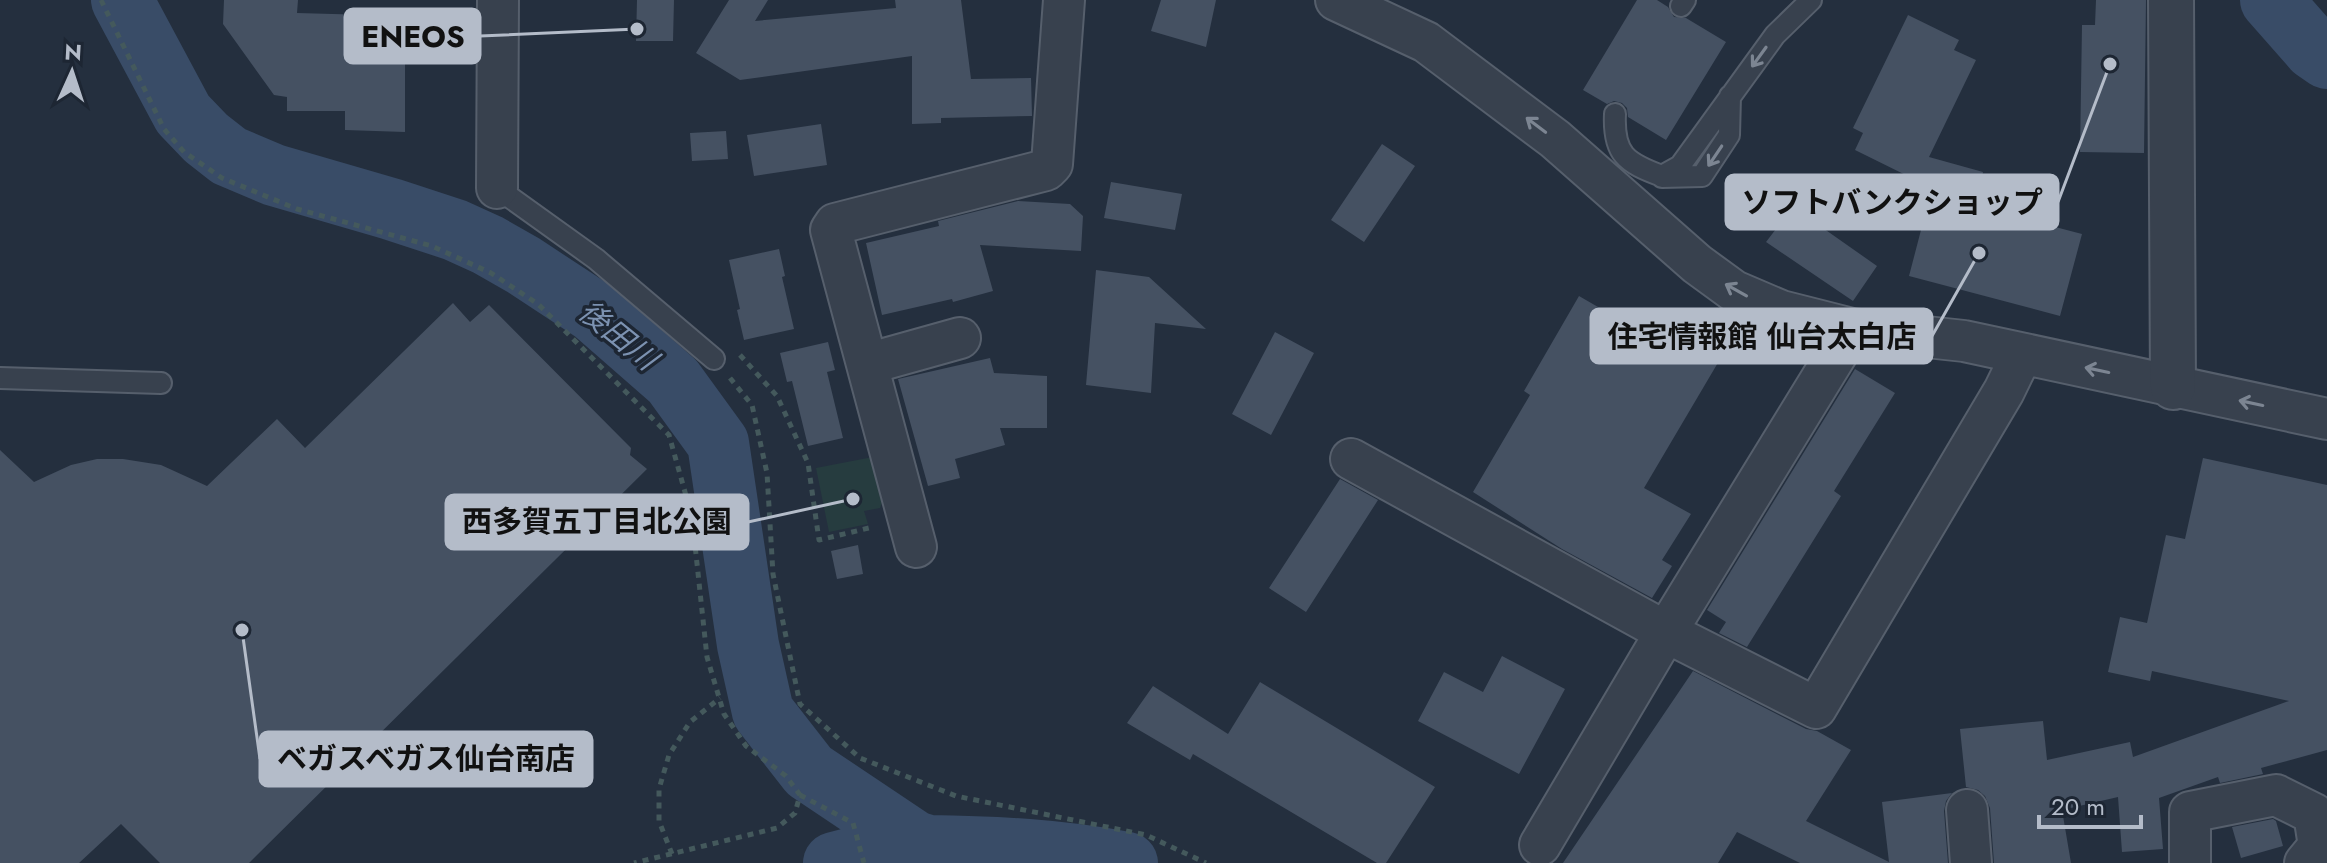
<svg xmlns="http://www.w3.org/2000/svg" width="2327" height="863" viewBox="0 0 2327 863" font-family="Jost,'Noto Sans JP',sans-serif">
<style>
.green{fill:#263c3f}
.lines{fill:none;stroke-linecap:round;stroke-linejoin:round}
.river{stroke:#394c67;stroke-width:62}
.building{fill:#455162}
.service-casing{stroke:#565f6c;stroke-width:24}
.minor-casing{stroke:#565f6c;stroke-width:44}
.tertiary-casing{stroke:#565f6c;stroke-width:48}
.path{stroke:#44595c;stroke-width:5;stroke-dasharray:6 6;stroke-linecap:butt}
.service{stroke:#38414e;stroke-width:20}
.minor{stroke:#38414e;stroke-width:40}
.tertiary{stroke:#38414e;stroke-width:44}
.oneway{stroke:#7c8592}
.labels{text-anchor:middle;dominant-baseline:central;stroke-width:7;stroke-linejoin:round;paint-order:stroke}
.water-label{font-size:30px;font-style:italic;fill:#7c92b1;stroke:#1d2633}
.leader{fill:none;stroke:#b4bcc9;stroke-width:3}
.callout-dot{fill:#b4bcc9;stroke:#1d2633;stroke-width:3}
.callout{fill:#b4bcc9;stroke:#b4bcc9;stroke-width:3}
.callout-label{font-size:30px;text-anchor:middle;font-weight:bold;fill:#111}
</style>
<rect width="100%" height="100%" fill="#242f3e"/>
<path class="green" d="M878,456L887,489L880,508L864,511L868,524L829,532L816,468Z"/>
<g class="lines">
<path class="river" d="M122,0L183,114L206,138L229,156L274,175L391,209L455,230L488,245L523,265L593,311L673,381L718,443L748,645L763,712L809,771L915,842
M2271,0L2314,49L2327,58
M834,863L915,842L928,846C995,847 1061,850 1127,863"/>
</g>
<path class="building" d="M224,0H298L297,13L405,16V132L345,130V111H287V97L274,95L223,24Z
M637,0H674L673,41H636Z
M729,0H768L755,21L896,8L895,0H961L971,79L1031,78L1032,116L941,118V123L912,124V56L740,80L696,53Z
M1161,0H1216L1206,47L1151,31Z
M1637,0H1657L1668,7L1674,17L1686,18L1726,42L1666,140L1628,117L1627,108L1622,103L1614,101L1607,104L1583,90Z
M2096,0H2146L2144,153L2080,152L2082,25H2095Z
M1908,15L1959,40L1954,50L1976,60L1929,157L1983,172L1980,188L2044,206L2040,223L2082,234L2060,316L1909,276L1932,188L1855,150L1863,133L1853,128Z
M821,124L827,165L754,176L747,135Z
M726,131L728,159L692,161L690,133Z
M1382,144L1415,166L1364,242L1331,220Z
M1111,182L1182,194L1175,230L1104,218Z
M1018,201L1070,204L1083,216L1081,251L980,245L993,291L953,302L952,299L882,315L866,243L939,226L938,221Z
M1793,207L1877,266L1853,301L1766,242Z
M779,249L785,276L782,277L794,329L744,340L737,310L740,309L729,260Z
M1096,270L1149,277L1206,329L1155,323L1151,393L1086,385Z
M1579,296L1662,344L1679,315L1729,344L1644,488L1691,514L1662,560L1672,566L1652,598L1562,549L1473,492L1530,395L1524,391Z
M453,303L470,322L489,305L631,448L630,455L647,469L249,863H160L121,824L79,863H0V450L34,482L71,465L97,459H123L161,465L207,486L277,419L305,448Z
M1275,332L1314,353L1271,435L1232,414Z
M828,342L835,370L827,372L843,438L808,446L792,381L787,382L780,353Z
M990,358L994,373L1047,376V428H1000L1005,445L955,459L960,478L928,486L898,379Z
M1855,369L1895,393L1834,491L1841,496L1747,647L1719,633L1726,622L1707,610Z
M2203,458L2327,485V750L2261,768L2263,774L2220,783L2218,777L2159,798L2163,849L2122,852L2118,797L2062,810L2071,863H1994L1990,808L1985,796L1978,790L1966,787L1960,729L2043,721L2047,760L2130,742L2133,757L2289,701L2152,671L2150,681L2108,672L2120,617L2147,623L2166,535L2185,539Z
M1340,479L1378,500L1306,612L1269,588Z
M858,545L863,574L837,579L831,551Z
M1502,656L1565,689L1519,774L1418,721L1444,672L1483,692Z
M1693,671L1806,729L1817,731L1851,750L1806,821L1889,862L1882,802L1952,793L1946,801L1944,811L1948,863H1800L1737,832L1718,863H1563Z
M1260,682L1435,787L1386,863H1377L1193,754L1190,760L1127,723L1153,686L1228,734Z
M2273,819L2276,821L2283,846L2241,858L2232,827Z"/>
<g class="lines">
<defs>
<path id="service" d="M1681,6L1685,0
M1615,114C1613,154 1626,163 1662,176L1680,166L1775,35L1811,0
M1662,177L1702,176L1729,135L1730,96
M497,188L596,259L714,359
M0,378L161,383"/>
<path id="minor" d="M1336,0L1426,42L1555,139L1697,264L1734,291L1781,311L1852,329L1964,341L2327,419
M497,188L498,0
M867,364L960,338
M1351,459L1666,632L1816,708L2004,391L2022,354
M916,547L831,230L835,224L1046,170L1052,164L1064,0
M1967,810L1971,863
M1540,845L1666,632L1852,329
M2190,863V812L2276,795L2314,814L2319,846L2305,863"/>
<path id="tertiary" d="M2171,0L2173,387"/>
</defs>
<use href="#service" class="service-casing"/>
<use href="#minor" class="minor-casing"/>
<use href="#tertiary" class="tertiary-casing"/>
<path class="path" d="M101,0L164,129L184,152L222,178L297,209L432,246L491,273L538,304L669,435L692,517L707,657L724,714L746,746L786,776L800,795L795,813L777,828L634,863
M740,355L777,396L808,463L819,540L873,527
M730,378L752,405L767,473L773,574L800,704L860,758L956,796L1146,835L1206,863
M800,795L853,823L864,863
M672,854L659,821V789L669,755L690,722L720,698"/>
<use href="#service" class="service"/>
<use href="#minor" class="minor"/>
<use href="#tertiary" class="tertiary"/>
</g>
<defs><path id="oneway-shaft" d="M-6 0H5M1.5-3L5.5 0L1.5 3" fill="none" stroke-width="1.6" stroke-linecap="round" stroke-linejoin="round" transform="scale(2)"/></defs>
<g class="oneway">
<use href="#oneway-shaft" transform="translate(1759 57) rotate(126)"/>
<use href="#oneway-shaft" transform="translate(1536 125) rotate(-143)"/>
<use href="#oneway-shaft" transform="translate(1715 156) rotate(124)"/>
<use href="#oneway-shaft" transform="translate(1736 290) rotate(-151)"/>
<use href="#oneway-shaft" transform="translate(2097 370) rotate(-168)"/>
<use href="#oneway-shaft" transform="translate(2251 403) rotate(-168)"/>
</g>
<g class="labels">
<g class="water-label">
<text transform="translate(618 335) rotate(39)">後田川</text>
</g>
</g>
<path class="leader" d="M637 29L480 36M2110 64L2058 202M1979 253L1932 336M853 499L748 522M242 630L260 759"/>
<g class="callout-dot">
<circle cx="637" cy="29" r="8"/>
<circle cx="2110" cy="64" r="8"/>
<circle cx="1979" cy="253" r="8"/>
<circle cx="853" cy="499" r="8"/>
<circle cx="242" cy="630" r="8"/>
</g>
<g class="callout">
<rect x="345" y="9" width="135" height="54" rx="8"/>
<rect x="1726" y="175" width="332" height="54" rx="8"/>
<rect x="1591" y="309" width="341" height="54" rx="8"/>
<rect x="446" y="495" width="302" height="54" rx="8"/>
<rect x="260" y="732" width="332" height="54" rx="8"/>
</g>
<g class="callout-label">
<text x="413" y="47">ENEOS</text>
<text x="1892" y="213">ソフトバンクショップ</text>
<text x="1762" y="347">住宅情報館 仙台太白店</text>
<text x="597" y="532">西多賀五丁目北公園</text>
<text x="426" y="769">ベガスベガス仙台南店</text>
</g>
<g transform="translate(72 72) rotate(3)" stroke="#1d2633" stroke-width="6" paint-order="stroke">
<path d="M0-6L14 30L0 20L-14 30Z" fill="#b4bcc9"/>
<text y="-12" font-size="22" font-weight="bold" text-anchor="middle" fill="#b4bcc9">N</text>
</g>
<path d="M2039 815v12h102v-12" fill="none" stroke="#b4bcc9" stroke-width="4"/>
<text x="2051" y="815" font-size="24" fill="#b4bcc9" stroke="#1d2633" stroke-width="6" paint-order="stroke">20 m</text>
</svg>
